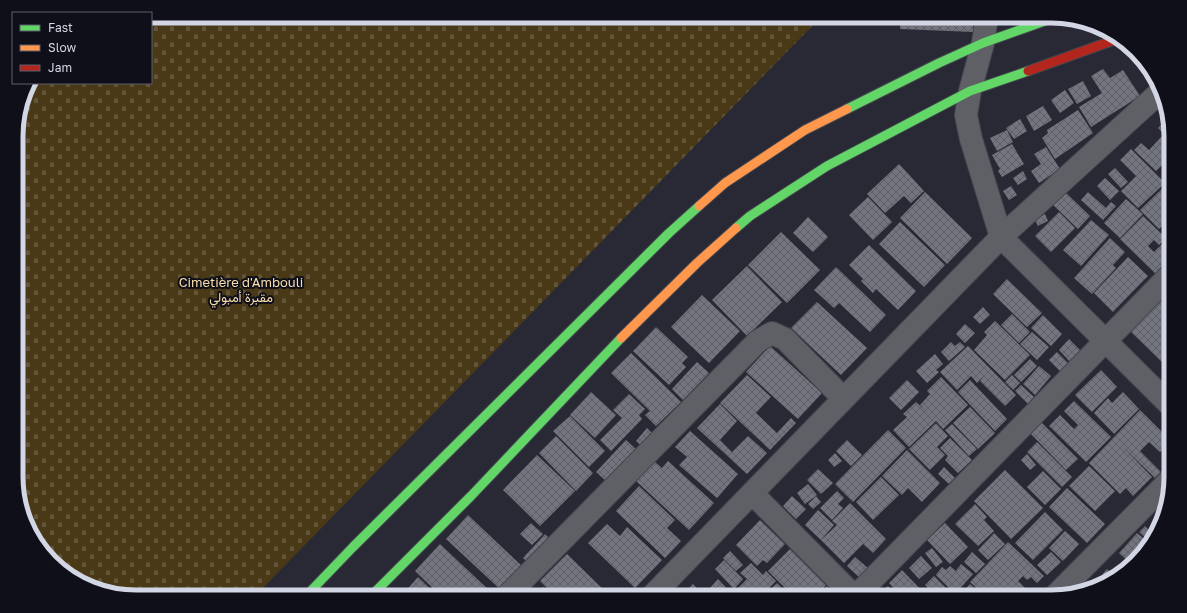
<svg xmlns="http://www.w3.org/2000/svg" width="1187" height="613" viewBox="0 0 1187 613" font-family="'Golos Text',Vazirmatn,sans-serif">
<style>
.cemetery{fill:url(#cemetery-stones)}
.building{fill:url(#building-cross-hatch)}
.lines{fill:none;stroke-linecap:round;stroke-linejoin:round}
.street-casing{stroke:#44464f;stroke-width:24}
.fast-casing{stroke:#44464f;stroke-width:11}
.slow-casing{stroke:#44464f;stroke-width:11}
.jam-casing{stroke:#44464f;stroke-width:11}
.street{stroke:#5f6066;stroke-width:22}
.fast{stroke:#63d668;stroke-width:9}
.slow{stroke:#ff974d;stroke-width:9}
.jam{stroke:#b3261e;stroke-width:9}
.labels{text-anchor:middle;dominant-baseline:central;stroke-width:4;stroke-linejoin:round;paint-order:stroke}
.park-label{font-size:13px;fill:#fadfac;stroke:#0e0f18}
.rim{fill:none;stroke:#d3d6e4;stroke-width:5}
</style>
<defs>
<pattern id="cemetery-stones" width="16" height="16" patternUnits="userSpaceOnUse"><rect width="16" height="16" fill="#493917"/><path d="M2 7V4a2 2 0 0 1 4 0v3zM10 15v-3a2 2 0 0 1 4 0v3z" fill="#625539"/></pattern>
<pattern id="building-cross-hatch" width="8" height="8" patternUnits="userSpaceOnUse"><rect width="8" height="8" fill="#72747e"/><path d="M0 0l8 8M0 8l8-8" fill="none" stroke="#5e5f67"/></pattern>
</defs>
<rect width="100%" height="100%" fill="#282934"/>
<path class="cemetery" d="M151,16H822L254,597H136L83,584L41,550L17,493L16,128L29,83H151Z"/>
<path class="building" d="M900,16H974L973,32L900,29Z
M1103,69L1110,78L1123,70L1140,96L1091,127L1079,107L1102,93L1091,76Z
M1083,81L1091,96L1077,104L1068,89Z
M1065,90L1074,103L1060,113L1051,100Z
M1043,106L1052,120L1034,131L1026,116Z
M1078,110L1093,133L1055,159L1042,138L1048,133L1047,130Z
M1168,117L1170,121V140L1158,128Z
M1020,119L1027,131L1014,139L1006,128Z
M1007,130L1013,142L997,151L990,138Z
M1163,135L1170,142V157L1156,171L1134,150L1141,143L1149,150Z
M1012,144L1024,164L1002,177L998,171L1000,169L992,155Z
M1046,147L1060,169L1039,183L1031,171L1041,164L1034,154Z
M1131,149L1165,183L1138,208L1121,191L1136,176L1120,160Z
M899,164L924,191L911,203L904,196L885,213L867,194Z
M1115,168L1128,182L1121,188L1108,174Z
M1170,170V182L1164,176Z
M1023,171L1027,179L1018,185L1013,178Z
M1105,178L1119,191L1110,200L1097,186Z
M1166,185L1170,190V218L1159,229L1140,210Z
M1011,186L1017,195L1009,200L1003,191Z
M1062,189L1090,216L1078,229L1050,202Z
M925,192L972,238L947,264L900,218Z
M1088,192L1106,208L1111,202L1116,206L1103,220L1081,200Z
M868,197L892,222L873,240L849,215Z
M1126,199L1143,214L1120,238L1104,223Z
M1059,212L1075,228L1051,252L1035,236Z
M1045,214L1048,221L1038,226L1035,220Z
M1143,216L1166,238L1159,245L1154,240L1148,246L1154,252L1168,238L1170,241V259L1156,274L1120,239Z
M808,217L828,237L813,252L793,233Z
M1091,220L1109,235L1081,266L1063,250Z
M900,222L945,265L924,287L879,244Z
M781,232L820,270L787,303L748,265Z
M1110,238L1125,252L1113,265L1116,268L1092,294L1074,278Z
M869,245L916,291L898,310L876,289L873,293L861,281L863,279L849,265Z
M1128,257L1148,276L1113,312L1094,293Z
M747,266L782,302L747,336L712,300Z
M836,267L886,315L870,332L839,303L834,308L814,290Z
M1007,279L1042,313L1027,327L993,294Z
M702,295L740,331L709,363L671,327Z
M1166,295L1170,300V370L1130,331Z
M817,302L867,348L841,375L791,328Z
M983,307L990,315L980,324L973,317Z
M1012,314L1030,332L1019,343L1001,325Z
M1043,315L1062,334L1051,346L1031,328Z
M995,321L1030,355L1005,380L974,350L987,335L984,332Z
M965,324L975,333L965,343L956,334Z
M656,327L688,357L682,363L686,367L669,385L633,351Z
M1032,332L1049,347L1037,360L1020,344Z
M1069,339L1082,352L1071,363L1059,350Z
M951,342L955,346L960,342L965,347L949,361L941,352Z
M770,346L822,393L798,419L746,372Z
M968,346L1016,395L1005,406L980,381L984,376L977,383L971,376L957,390L940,372Z
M1057,352L1070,365L1062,373L1049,360Z
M631,353L681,402L656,426L645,415L650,411L611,373Z
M935,354L943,364L936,370L939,372L927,383L916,371Z
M1030,359L1037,366L1021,382L1014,375Z
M697,362L709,373L683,400L672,389Z
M1039,366L1051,376L1035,395L1023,384Z
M1101,370L1117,387L1092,412L1075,395Z
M747,375L771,397L756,413L777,433L791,418L796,423L770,450L720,403Z
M1012,375L1020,383L1013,390L1005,382Z
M941,377L968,405L943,429L936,421L909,447L893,430L907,417L903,414L916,402L928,413L920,405L930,394L927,391Z
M907,380L919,392L901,410L889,398Z
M970,380L1007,419L995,431L958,392Z
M1021,385L1034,397L1028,404L1015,391Z
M591,392L616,415L595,438L570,415Z
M1123,392L1139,409L1114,434L1094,413L1108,398L1112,403Z
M629,394L645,409L639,415L642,419L611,451L600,440L622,418L613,410Z
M1074,401L1111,437L1086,462L1049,426L1060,415L1074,429L1078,425L1064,411Z
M720,404L737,421L720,440L732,452L748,436L767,453L747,474L697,428Z
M970,407L995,433L978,449L953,423Z
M1140,410L1171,441L1160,452L1149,442L1140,451L1161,472L1155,478L1122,446L1152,477L1133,496L1126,488L1120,494L1089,463Z
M570,416L605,451L589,467L553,431Z
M1040,421L1078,459L1066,470L1029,432Z
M936,423L948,436L937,447L945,455L930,470L909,449Z
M952,424L977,449L969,456L945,430Z
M647,428L656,437L645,449L636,441Z
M888,430L906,448L853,502L835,484Z
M690,431L738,474L717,498L679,465L687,457L675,447Z
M556,436L593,473L576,491L539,453Z
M950,438L972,460L958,473L945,460L948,456L940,448Z
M626,440L637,450L607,482L596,472Z
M847,440L862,455L851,466L836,451Z
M1037,442L1072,477L1062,487L1027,452Z
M907,450L940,483L922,502L908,488L902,495L882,476Z
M835,453L842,461L834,467L828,460Z
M1027,454L1036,465L1030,470L1021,460Z
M537,455L575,491L540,526L503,490Z
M654,461L662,468L668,461L714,503L689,530L636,481Z
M1089,466L1115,491L1095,511L1069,486Z
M944,467L955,478L949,484L938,474Z
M818,469L833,483L821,494L807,480Z
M1005,470L1043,508L1011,539L974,501Z
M1043,471L1061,489L1045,505L1027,487Z
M881,477L899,495L873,520L856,502Z
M808,484L817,495L805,504L797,493Z
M639,486L675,520L667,528L681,541L665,558L616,511Z
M1067,488L1105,524L1087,543L1049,507Z
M837,491L844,498L838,504L843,508L832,520L820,508Z
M792,496L806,509L796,519L783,506Z
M816,496L821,502L813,509L808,504Z
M850,503L886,539L873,553L863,544L844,563L821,540L837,525L832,521Z
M975,504L987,517L984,520L994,531L978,546L955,524Z
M818,510L834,525L821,540L805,525Z
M1045,512L1063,530L1033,560L1015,543Z
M468,515L524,568L502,591L446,539Z
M1159,515L1161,517L1157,532L1150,527Z
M760,520L785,544L767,563L763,560L757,566L736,545Z
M531,523L543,534L532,545L520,534Z
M945,523L968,547L950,564L927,540Z
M607,524L620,536L627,527L662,560L635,588L588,543Z
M1145,526L1154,535L1149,541L1139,532Z
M1065,531L1079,544L1063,561L1049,548Z
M994,533L1005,544L988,560L978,550Z
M1137,533L1148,542L1130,563L1119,553Z
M545,534L553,543L532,566L523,558Z
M1008,542L1044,576L1037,583L1031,577L1027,580L1023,576L1018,581L1026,589L1018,597H986L970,582Z
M440,544L491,592L486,597H442L415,571Z
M932,548L943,562L936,567L925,553Z
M790,549L826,585L815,597H794L768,571Z
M730,551L743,565L736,571L723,558Z
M972,552L985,564L976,573L964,562Z
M1051,552L1061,562L1047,575L1037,565Z
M567,554L611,597H556L540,581Z
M921,556L932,568L919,579L909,568Z
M855,557L868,568L860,578L847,566Z
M724,560L743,579L734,589L715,569Z
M1125,560L1129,564L1121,573L1116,569Z
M751,563L763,575L766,571L776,581L760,597H717L709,589L718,579L732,594L747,579L740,573Z
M961,564L973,574L955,594L936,575L942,567L946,570L950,566L956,571Z
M1107,569L1115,578L1102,582L1103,580L1100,577Z
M902,570L927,596V597H902L889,583Z
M934,576L955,597H934L935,595L925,585Z
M418,577L439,597H406L403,594Z
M777,583L791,597H762Z
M693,584L705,597H680Z
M970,584L984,597H958Z
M827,586L837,597H816Z
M888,586L898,597H876Z
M543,587L554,597H533Z"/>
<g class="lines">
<defs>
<path id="street" d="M987,16L983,43L970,91L966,115L971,139L1001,237L1171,406
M752,493L855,597
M506,597L758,341L772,333L785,339L843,398
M651,597L1001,237L1159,93
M855,597L1170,275
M1054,597L1170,480"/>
<path id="fast" d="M847,109L939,63L983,43L1056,17
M736,228L750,216L827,166L970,91L1028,71
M305,597L353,547L669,233L699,206
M370,597L471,496L621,338"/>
<path id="slow" d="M699,206L725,183L805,130L847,109
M621,338L697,263L736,228"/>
<path id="jam" d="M1028,71L1117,39"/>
</defs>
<use href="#street" class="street-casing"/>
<use href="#fast" class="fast-casing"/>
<use href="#slow" class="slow-casing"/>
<use href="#jam" class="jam-casing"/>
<use href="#street" class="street"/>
<use href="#fast" class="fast"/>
<use href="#slow" class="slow"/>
<use href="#jam" class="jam"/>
</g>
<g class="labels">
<g class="park-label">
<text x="241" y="282">Cimetière d'Ambouli<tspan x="241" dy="15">مقبرة أمبولي</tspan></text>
</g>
</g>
<path d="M0 0H1187V613H0ZM136 23H1051A113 113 0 0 1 1164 136V477A113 113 0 0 1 1051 590H136A113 113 0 0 1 23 477V136A113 113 0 0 1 136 23Z" fill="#0e0f18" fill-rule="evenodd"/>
<path class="rim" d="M136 23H1051A113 113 0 0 1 1164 136V477A113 113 0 0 1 1051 590H136A113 113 0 0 1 23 477V136A113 113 0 0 1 136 23Z"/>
<rect x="12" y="12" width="140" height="72" fill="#0e0f18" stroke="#5d5f6a"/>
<rect x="20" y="25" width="20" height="6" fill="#63d668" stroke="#5d5f6a"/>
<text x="48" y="32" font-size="12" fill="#d3d6e4">Fast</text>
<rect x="20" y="45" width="20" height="6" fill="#ff974d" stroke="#5d5f6a"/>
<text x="48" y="52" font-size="12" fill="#d3d6e4">Slow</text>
<rect x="20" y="65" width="20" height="6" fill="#b3261e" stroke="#5d5f6a"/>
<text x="48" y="72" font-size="12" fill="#d3d6e4">Jam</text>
</svg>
